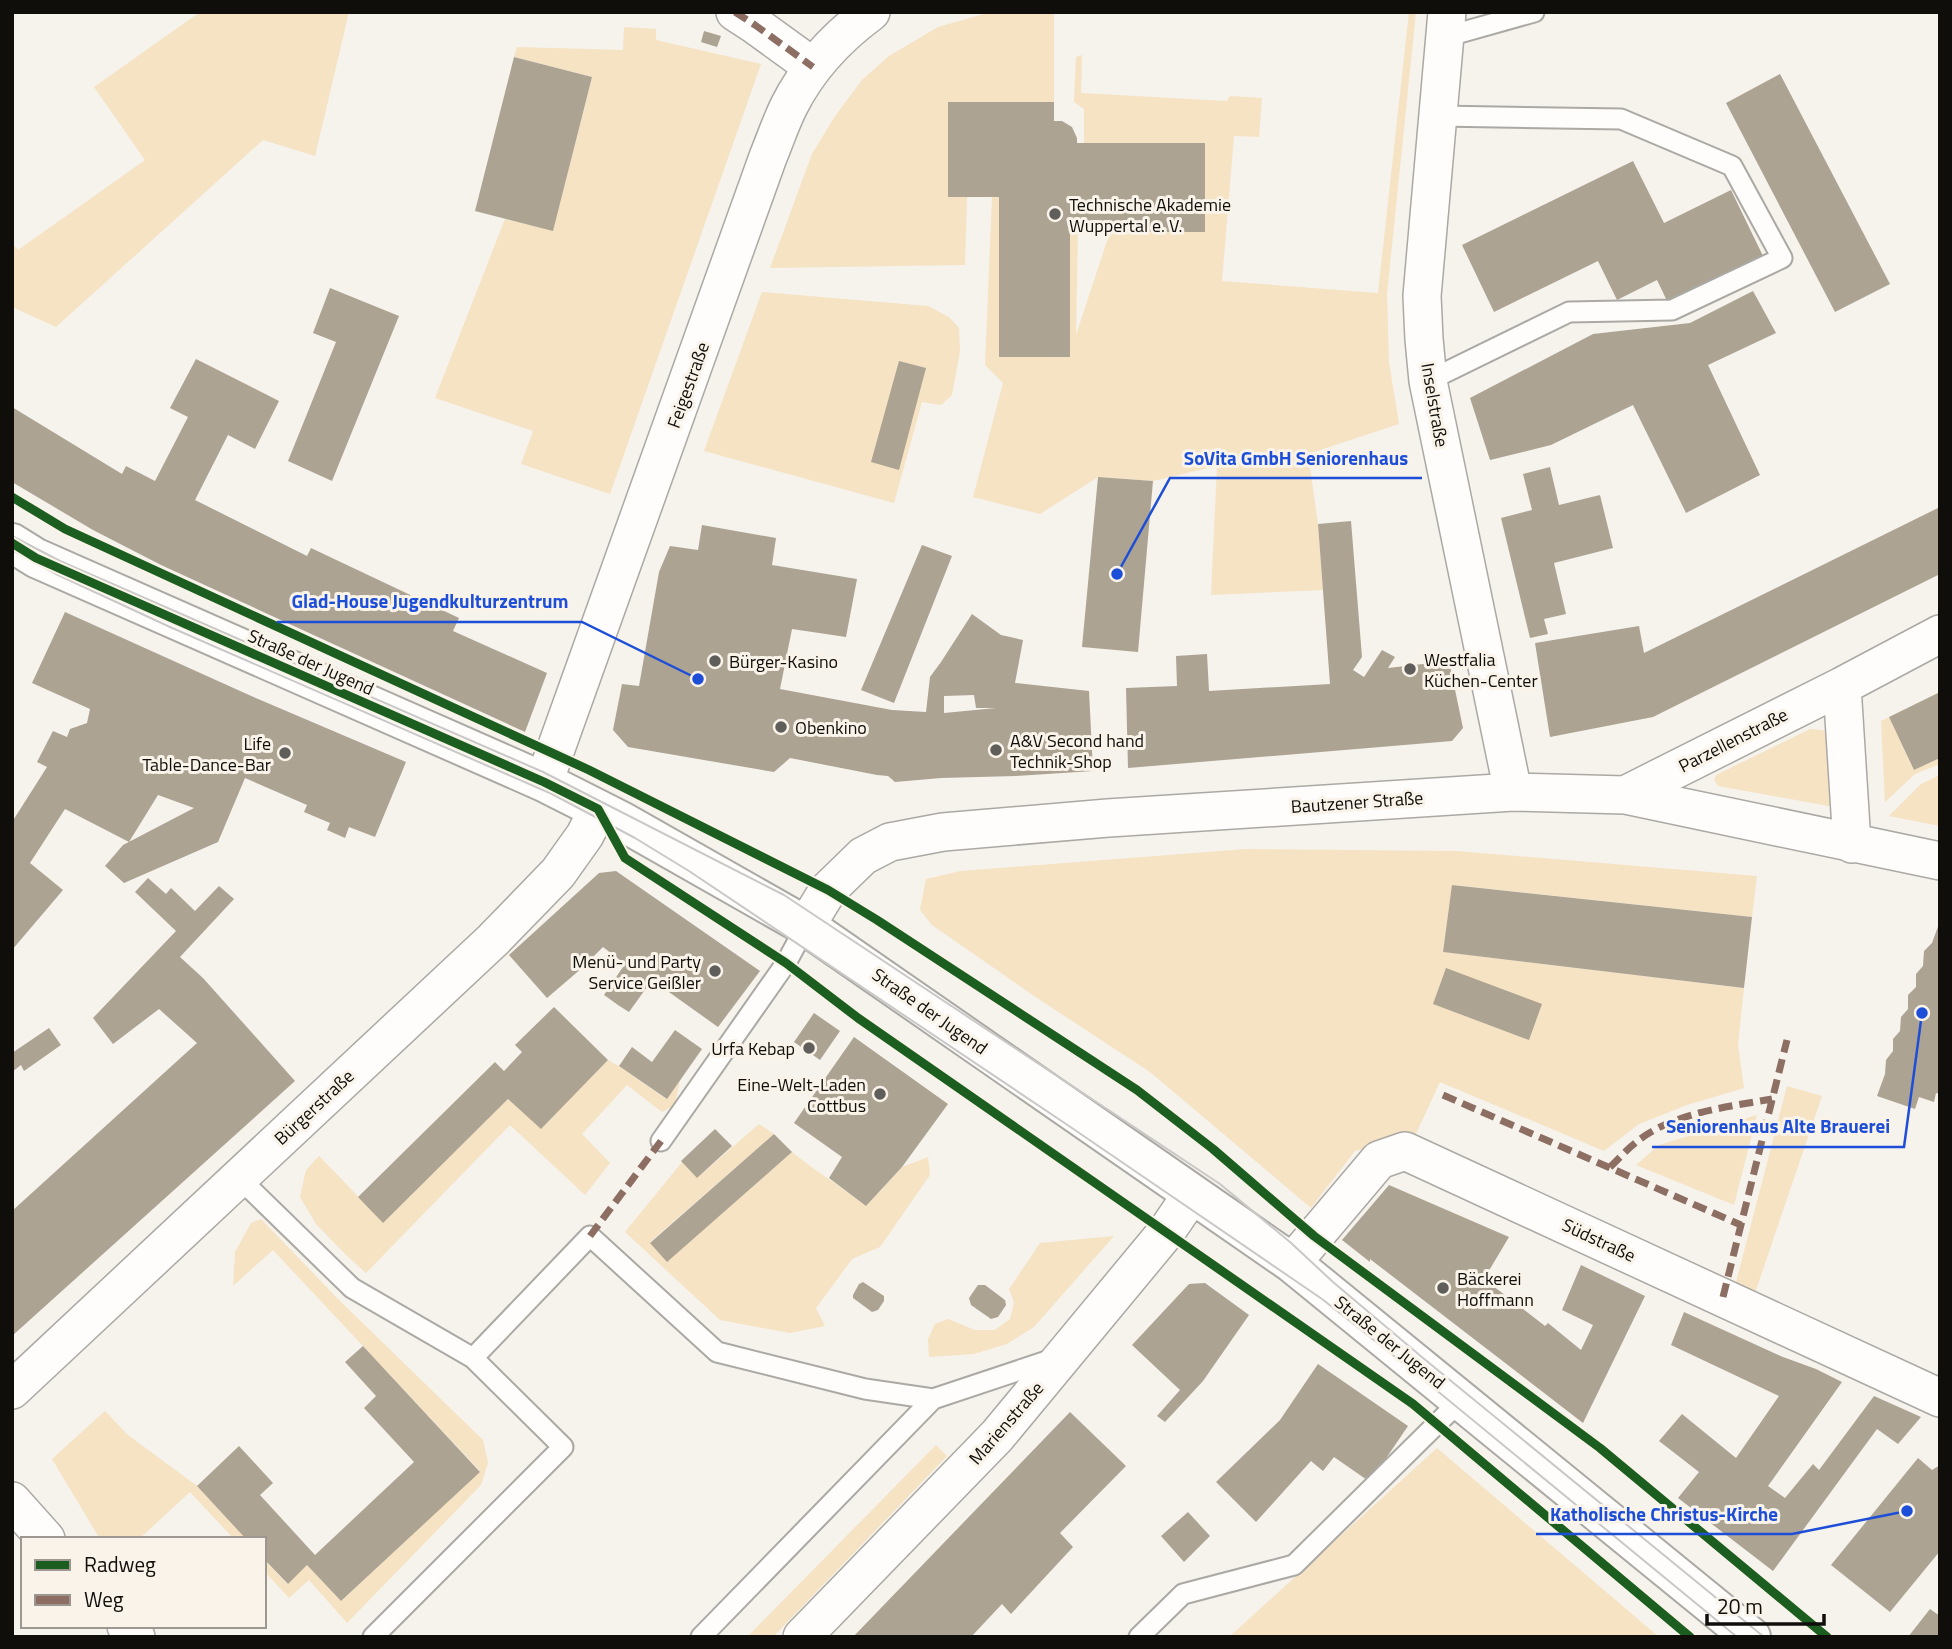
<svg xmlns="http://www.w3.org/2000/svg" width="1952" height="1649" viewBox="0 0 1952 1649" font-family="'Titillium Web',sans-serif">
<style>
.green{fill:#f5e3c3}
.building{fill:#aca393;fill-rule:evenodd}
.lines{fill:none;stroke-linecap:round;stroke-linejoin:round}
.service-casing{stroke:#aba9a4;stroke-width:23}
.minor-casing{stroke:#aba9a4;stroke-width:40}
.secondary-casing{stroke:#aba9a4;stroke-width:42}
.service{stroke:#fefdfc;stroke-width:19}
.minor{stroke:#fefdfc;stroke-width:37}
.secondary{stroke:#fefdfc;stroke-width:38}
.tram{stroke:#cac8c7;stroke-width:2}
.quiet{stroke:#8d6e63;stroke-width:7;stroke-dasharray:14 7;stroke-linecap:butt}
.cycleway-casing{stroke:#f9f3e9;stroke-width:13}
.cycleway{stroke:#1b5e20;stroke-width:9}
.poi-dot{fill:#605e5a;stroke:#f9f3e9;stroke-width:2.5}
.labels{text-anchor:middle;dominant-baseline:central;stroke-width:6;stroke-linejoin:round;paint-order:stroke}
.poi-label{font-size:18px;fill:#100e0b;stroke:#f9f3e9;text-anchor:start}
.street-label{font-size:18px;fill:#100e0b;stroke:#f9f3e9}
.leader{fill:none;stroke:#1d4ed8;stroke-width:2.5}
.callout-dot{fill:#1d4ed8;stroke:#f9f3e9;stroke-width:2.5}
.callout-label{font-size:19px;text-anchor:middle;font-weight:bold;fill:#1d4ed8;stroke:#f9f3e9;stroke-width:6;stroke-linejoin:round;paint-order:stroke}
</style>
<rect width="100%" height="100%" fill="#f6f2ec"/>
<path class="green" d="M200,12H349L315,156L263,140L56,327L12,307V243L18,250L145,160L94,87Z
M991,12H1054V102H948V197H967L965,265L770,268L812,154L835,116L862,80L889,56L938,27Z
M1409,12H1416L1387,294L1389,362L1399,424L1308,454L1318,524L1323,590L1211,595L1217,466L1153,481L1098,477L1040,514L973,497L1003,383L985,365L992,197H999V357H1070V232H1078L1076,335L1110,232H1205V144L1084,143V109L1074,102L1076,57L1082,55L1081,93L1227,101L1230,96L1262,98L1259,137L1234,136L1222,281L1378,293Z
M624,27L656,29V40L761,64L610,494L521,464L533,431L435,398L505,219L553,230L592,77L514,57L517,47L623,50Z
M762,292L928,306L949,317L959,328L960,351L952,395L941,405L922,402L894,503L704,451Z
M1889,717L1914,770L1940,758V764L1915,774L1885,802L1881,721Z
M1810,729L1832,731L1834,807L1718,786L1714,780L1716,775Z
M1940,775V826L1889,816L1921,784Z
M1246,849L1457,851L1757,876L1752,917L1453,885L1443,952L1744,988L1738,1045L1744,1088L1687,1105L1639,1124L1604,1151L1440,1082L1414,1138L1355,1151L1311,1208L1150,1072L1034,996L932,925L920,910L926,879L961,871Z
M608,1060L619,1066L666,1099L680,1080L675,1105L662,1112L627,1085L582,1134L610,1163L585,1195L510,1125L366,1273L346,1255L316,1224L300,1197L306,1170L319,1156L383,1222L508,1099L541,1128Z
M1787,1086L1822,1096L1755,1293L1735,1286Z
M1757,1115L1734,1205L1636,1165L1659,1145Z
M759,1124L774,1134L650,1242L667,1261L792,1152C815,1171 842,1187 866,1206L902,1167L928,1157L930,1175L880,1247L852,1259L816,1308L825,1326L790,1333L720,1320L625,1232L682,1162L697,1178Z
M261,1219L340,1301L483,1440L488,1463L481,1485L347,1623L309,1580L289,1598L264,1571V1559L287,1584L307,1565L341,1601L480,1471L273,1250L233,1286L235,1252L251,1223Z
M1114,1236L1034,1327L1007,1344L974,1354L929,1357L928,1339L935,1324L948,1319L975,1330H995L1010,1319L1014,1302L1009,1289L1040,1243Z
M105,1411L128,1435L197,1486L246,1539H234L190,1492L139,1539H100L52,1459Z
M936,1445L947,1456L773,1637H747Z
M1437,1448L1659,1637H1229Z"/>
<path class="building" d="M704,31L721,36L717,47L701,42Z
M514,57L592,77L553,231L475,211Z
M1780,74L1890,284L1835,312L1726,103Z
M948,102H1054V121H1062L1072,127L1077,138V143H1205V232H1070V357H999V197H948Z
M1633,161L1664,223L1731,190L1763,256L1668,303L1657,280L1617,300L1598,261L1494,312L1462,245Z
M330,288L399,316L332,481L288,461L336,342L313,333Z
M1753,291L1776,333L1708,365L1760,475L1686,513L1633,405L1551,445L1490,460L1470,398L1593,334L1690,323Z
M196,359L279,401L255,449L228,435L195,500L307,556L311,548L459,618L453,631L547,673L525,732L161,565L93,530L12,482V407L122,474L126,466L155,481L188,417L170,408Z
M899,361L926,368L899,470L871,462Z
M1550,467L1559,505L1600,495L1613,548L1554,563L1566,614L1544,619L1548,634L1530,638L1501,518L1532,510L1523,474Z
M1098,477L1153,481L1138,652L1082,647Z
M1940,507V574L1653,717L1550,737L1535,643L1639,626L1644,653Z
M1351,521L1362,657L1353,670L1364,677L1382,650L1395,657L1388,668L1449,661L1463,728L1452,741L1128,768L1126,688L1177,686L1176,656L1207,654L1209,691L1330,684L1318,524Z
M702,525L776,538L772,565L857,579L846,637L792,629L780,689L892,710L926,712L930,677L941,662L972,614L1001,635L1023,640L1015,683L1089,691L1093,771L1016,776L941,778L895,782L888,776L877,775L790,758L774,772L628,747L613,730L622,684L639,686L659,572L670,546L698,550ZM974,695L976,708H996L944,713V696Z
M922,545L952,556L894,703L861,690Z
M65,612L249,695L406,762L375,837L349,827L345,838L327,830L330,823L304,812L307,805L245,778L218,842L124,883L105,866L123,845L194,808L158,795L129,842L65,809L30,863L63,890L12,950V822L47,767L37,762L53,731L67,737L70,729L87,723L90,709L32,683Z
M1940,692V758L1914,770L1889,717Z
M616,871L760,971L718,1027L652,980L629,1012L618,1005L604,995L625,964L603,947L582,968L547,998L509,955L599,873Z
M148,878L166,894L171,888L195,911L219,886L234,899L180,957L203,978L295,1081L12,1336V1211L197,1043L159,1009L113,1044L93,1018L176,931L135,892Z
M1452,885L1752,917L1744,988L1443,952Z
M1940,921V1094L1936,1093L1934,1102L1919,1097L1915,1109L1877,1096L1885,1074L1886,1060L1893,1051V1039L1900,1031L1901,1017L1908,1009V995L1916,987V974L1923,966L1924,951L1932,943Z
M1446,968L1542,1004L1529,1040L1433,1004Z
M554,1007L608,1060L541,1129L508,1099L383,1223L358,1197L495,1062L504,1071L522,1052L515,1045Z
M814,1013L840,1031L820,1060L794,1042Z
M49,1028L61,1045L24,1071L21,1065L12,1072V1053Z
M675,1030L702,1049L667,1099L619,1066L632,1047L652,1062Z
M854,1037L948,1104L902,1167L866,1206L829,1178L842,1157L794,1123Z
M715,1129L732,1146L697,1178L681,1161Z
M774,1134L792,1152L667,1262L650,1243Z
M1389,1185L1509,1237L1484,1279L1545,1326L1548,1323L1581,1350L1593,1325L1562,1310L1581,1265L1645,1296L1583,1423L1370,1259V1262L1342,1240Z
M863,1282L884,1296V1301L878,1310L872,1312L853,1298V1295L859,1284Z
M1205,1283L1249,1315L1203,1381L1165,1422L1157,1416L1180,1390L1132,1345L1189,1284Z
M978,1285H985L1005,1300L1006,1305L998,1317L991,1319L971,1305L969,1298Z
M1684,1312L1783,1357L1816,1369L1842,1382L1768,1486L1785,1498L1813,1464L1819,1470L1874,1396L1921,1417L1898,1444L1877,1429L1773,1571L1678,1498L1699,1472L1659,1441L1682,1414L1736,1458L1779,1396L1671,1345Z
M363,1346L480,1472L341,1601L307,1565L288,1584L264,1559V1539H246L197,1486L239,1446L273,1483L260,1495L315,1555L414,1462L364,1408L376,1396L345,1362Z
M1318,1364L1408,1426L1370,1482L1334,1457L1323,1471L1311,1461L1256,1522L1216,1482L1280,1420Z
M1070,1412L1126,1466L1060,1533L1073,1547L1011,1614L1002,1604L971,1637H853Z
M1918,1458L1932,1470L1940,1465V1551L1890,1612L1831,1565Z
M1188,1512L1210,1536L1184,1562L1161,1536Z
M1930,1609L1940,1616V1637H1908Z"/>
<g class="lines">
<defs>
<path id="service" d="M1445,37L1534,12
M1428,381L1569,312L1672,310L1782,258L1732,166L1621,119L1438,116
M661,1141L786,963L806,926
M238,1177L352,1288L473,1358
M373,1637L563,1447L473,1358L590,1236L717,1352L865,1389L933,1399L1056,1358
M701,1637L933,1399
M1139,1637L1183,1594L1294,1565L1461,1400"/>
<path id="minor" d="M735,12L755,25L813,67
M1447,12L1422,296L1424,339L1428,381L1513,792
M1842,686L1852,844
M544,782L768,157C775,140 781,122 789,106C808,68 837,37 871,12
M1625,795L1842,686L1940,634
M806,926L828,890L863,856L890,842L943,832L1108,818L1513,792L1625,795L1940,861
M1292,1263L1379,1160L1405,1151L1940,1398
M12,1390L493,940L558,873L585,835L598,809
M12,1501L46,1539
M126,1626L136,1637
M802,1637L997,1436L1166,1232L1192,1194"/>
<path id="secondary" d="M12,543L36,558L544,782L623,822L806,926L1292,1263L1751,1637"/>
</defs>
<use href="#service" class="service-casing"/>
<use href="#minor" class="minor-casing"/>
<use href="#secondary" class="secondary-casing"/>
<use href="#service" class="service"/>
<use href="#minor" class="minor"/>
<use href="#secondary" class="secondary"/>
<path class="tram" d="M12,536L60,561L543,772L784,895L1220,1184L1290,1242L1333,1282L1423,1358L1764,1637
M12,550L58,575L170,627L552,794L635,838L689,871L1069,1126L1322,1299L1413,1371L1737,1637"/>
<path class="quiet" d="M735,12L755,25L813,67
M1443,1095L1741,1225
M1610,1167C1618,1160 1625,1151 1634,1144C1670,1113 1727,1107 1772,1099
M590,1236L661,1141
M1723,1297L1787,1040"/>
<defs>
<path id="cycleway" d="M12,497L65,529L589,770L828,890L877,920L1137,1090L1213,1149L1314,1236L1600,1448L1827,1637
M12,543L36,558L544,782L598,809L625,858L786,963L858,1018L1413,1404L1690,1637"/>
</defs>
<use href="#cycleway" class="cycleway-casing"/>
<use href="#cycleway" class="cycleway"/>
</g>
<g class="poi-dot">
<circle cx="1055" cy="214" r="7"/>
<circle cx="715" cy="661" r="7"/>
<circle cx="1410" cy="669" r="7"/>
<circle cx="781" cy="727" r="7"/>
<circle cx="996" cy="750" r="7"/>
<circle cx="285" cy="753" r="7"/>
<circle cx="715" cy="971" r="7"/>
<circle cx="809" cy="1048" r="7"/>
<circle cx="880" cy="1094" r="7"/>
<circle cx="1443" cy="1288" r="7"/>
</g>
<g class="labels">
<g class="poi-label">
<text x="1069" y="204">Technische Akademie<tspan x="1069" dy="21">Wuppertal e. V.</tspan></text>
<text x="1424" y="659">Westfalia<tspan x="1424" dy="21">Küchen-Center</tspan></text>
<text x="729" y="661">Bürger-Kasino</text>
<text x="795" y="727">Obenkino</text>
<text x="1010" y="740">A&amp;V Second hand<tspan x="1010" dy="21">Technik-Shop</tspan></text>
<text x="271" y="743" text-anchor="end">Life<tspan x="271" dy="21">Table-Dance-Bar</tspan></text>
<text x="701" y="961" text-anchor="end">Menü- und Party<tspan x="701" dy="21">Service Geißler</tspan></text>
<text x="795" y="1048" text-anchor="end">Urfa Kebap</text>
<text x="866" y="1084" text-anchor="end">Eine-Welt-Laden<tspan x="866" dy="21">Cottbus</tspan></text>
<text x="1457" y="1278">Bäckerei<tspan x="1457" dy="21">Hoffmann</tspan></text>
</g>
<g class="street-label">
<text transform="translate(688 385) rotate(-70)">Feigestraße</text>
<text transform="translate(1435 405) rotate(80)">Inselstraße</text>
<text transform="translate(311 662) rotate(24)">Straße der Jugend</text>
<text transform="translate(1733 740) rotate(-27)">Parzellenstraße</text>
<text transform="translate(1357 802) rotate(-4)">Bautzener Straße</text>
<text transform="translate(930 1011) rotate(35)">Straße der Jugend</text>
<text transform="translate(314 1107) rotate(-43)">Bürgerstraße</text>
<text transform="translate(1599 1240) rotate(25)">Südstraße</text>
<text transform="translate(1390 1342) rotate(39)">Straße der Jugend</text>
<text transform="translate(1006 1423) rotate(-49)">Marienstraße</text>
</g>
</g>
<path class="leader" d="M1117 574L1170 478H1422M698 679L582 622H277M1922 1013L1904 1147H1652M1907 1511L1792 1534H1536"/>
<g class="callout-dot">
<circle cx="1117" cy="574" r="7"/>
<circle cx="698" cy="679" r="7"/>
<circle cx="1922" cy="1013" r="7"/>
<circle cx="1907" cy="1511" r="7"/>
</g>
<g class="callout-label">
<text x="1296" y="465">SoVita GmbH Seniorenhaus</text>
<text x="430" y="608">Glad-House Jugendkulturzentrum</text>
<text x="1778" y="1133">Seniorenhaus Alte Brauerei</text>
<text x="1664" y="1521">Katholische Christus-Kirche</text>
</g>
<rect width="1952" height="1649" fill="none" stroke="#100e0b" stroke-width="28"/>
<rect x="21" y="1537" width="245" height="91" fill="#f9f3e9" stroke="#9c9790" stroke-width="2"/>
<rect x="35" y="1560" width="35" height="10" fill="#1b5e20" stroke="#9c9790" stroke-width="2"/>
<text x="84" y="1572" font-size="21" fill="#100e0b">Radweg</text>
<rect x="35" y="1595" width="35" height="10" fill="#8d6e63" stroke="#9c9790" stroke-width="2"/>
<text x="84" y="1607" font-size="21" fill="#100e0b">Weg</text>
<path d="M1707 1614v10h117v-10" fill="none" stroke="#100e0b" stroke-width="3.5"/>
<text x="1717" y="1614" font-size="21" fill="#100e0b" stroke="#f9f3e9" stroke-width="5" paint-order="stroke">20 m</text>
</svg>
